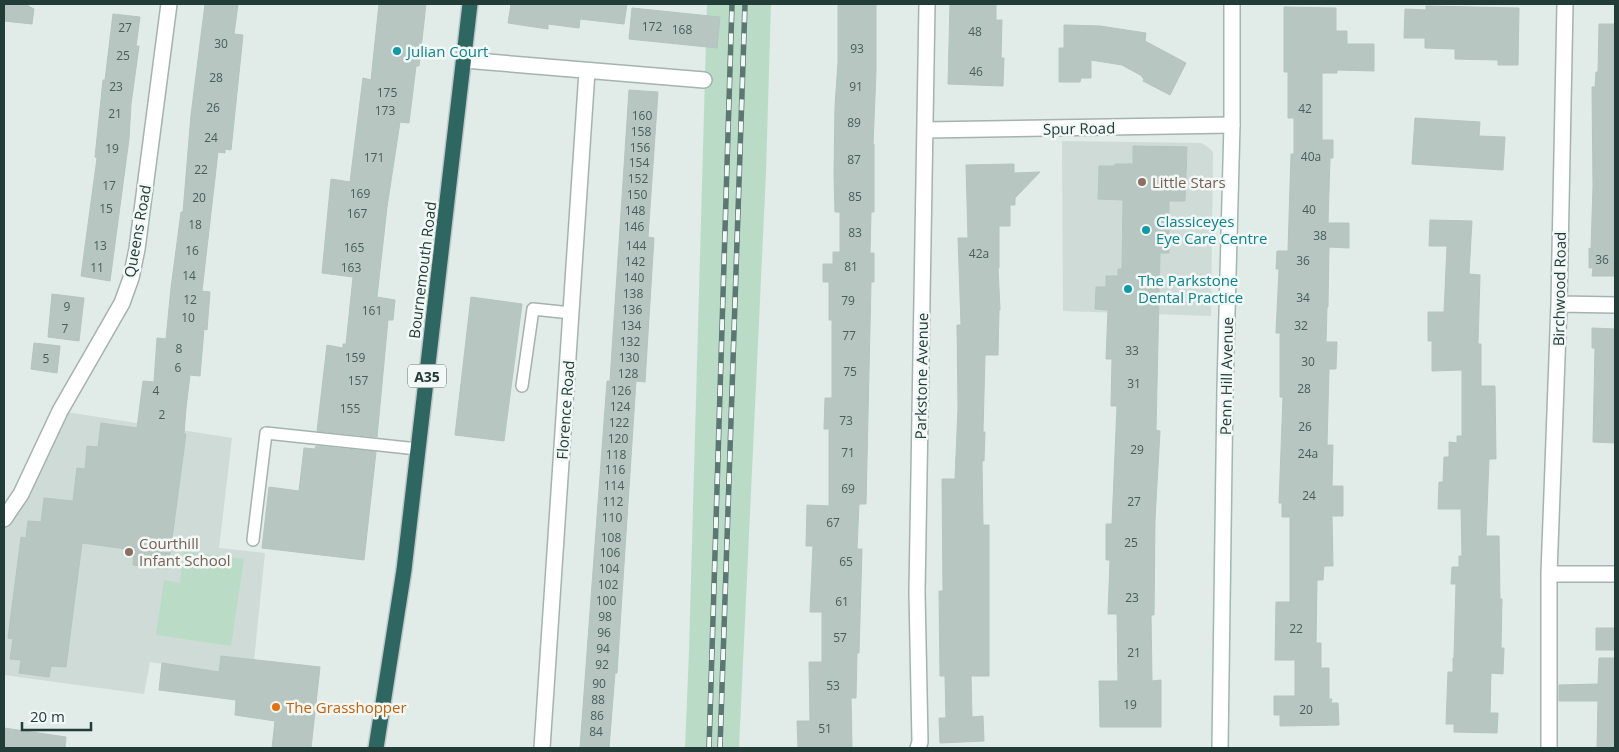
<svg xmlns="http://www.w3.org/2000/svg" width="1619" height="752" viewBox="0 0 1619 752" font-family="'Open Sans',sans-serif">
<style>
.built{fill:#cfdbd7}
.green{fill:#badcc7}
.building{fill:#b7c6c1;stroke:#b4c5c0}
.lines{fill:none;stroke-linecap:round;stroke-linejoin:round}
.lane-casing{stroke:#a4b3b0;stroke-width:14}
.street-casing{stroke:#a4b3b0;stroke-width:18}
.secondary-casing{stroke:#a0b7b1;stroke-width:18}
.highway-casing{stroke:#c1c8c7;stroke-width:18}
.lane{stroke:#fff;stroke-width:11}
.street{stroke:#fff;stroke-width:15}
.secondary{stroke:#fff;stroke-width:15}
.highway{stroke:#2e6762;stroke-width:15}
.rail-casing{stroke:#5c7773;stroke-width:5.5}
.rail{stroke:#f2f8f5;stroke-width:4;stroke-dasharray:11;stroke-linecap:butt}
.culture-dot{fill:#0f9aa8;stroke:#f2f8f5;stroke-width:2}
.education-dot{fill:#8d6e63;stroke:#f2f8f5;stroke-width:2}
.food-dot{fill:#e8710a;stroke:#f2f8f5;stroke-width:2}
.labels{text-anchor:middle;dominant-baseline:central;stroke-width:5;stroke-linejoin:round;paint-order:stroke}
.number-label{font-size:12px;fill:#475e5a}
.shield{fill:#f2f8f5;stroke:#607471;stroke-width:1}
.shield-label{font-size:14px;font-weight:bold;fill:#223c38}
.culture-label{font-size:15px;fill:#0d838f;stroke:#f2f8f5;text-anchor:start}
.street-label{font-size:15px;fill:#223c38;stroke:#f2f8f5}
.education-label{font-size:15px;fill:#785e54;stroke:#f2f8f5;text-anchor:start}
.food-label{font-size:15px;fill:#c56008;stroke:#f2f8f5;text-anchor:start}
</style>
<rect width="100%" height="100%" fill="#e1ebe8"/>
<path class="built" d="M1062,141L1201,143L1208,147L1213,152L1211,316L1063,311Z
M60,411L232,438L219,548L265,553L254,660L222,656L219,672L150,662L144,694L4,675V519Z"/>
<path class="green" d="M707,4H771L766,172L739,748H685L689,651Z
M184,551L244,559L231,646L156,635L164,580L180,583Z"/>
<path class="building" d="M4,4H25L34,9L32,24L4,21Z
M205,4H238L234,34L243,35L231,150L225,149V153L218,152L202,291L210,292L207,330L204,329L200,376L190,375L186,408L184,434H186L168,569L133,565L134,550L82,543L66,667L51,666L49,677L19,673L21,660L10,659L13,639L8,638L21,537L26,538L28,521L41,522L44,498L73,501L77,468L85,469L87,446L98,447L101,423L137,428L143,381L154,382L157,338L166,339L171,288L181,212H183L191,115Z
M379,4H426L419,66H416L409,123L400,122L387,207L377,297L395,300L393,320H388L377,437L317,431L327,345L343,348V344H346L353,277L322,273L331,179L350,182L363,78L371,80Z
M511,4H627L624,24L580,19L579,28L548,24V29L508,23Z
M838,4H876V71L873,144H874V212H871L870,253H874V282H871L866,504H859L857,549H862L859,653H857L856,698H851L852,748H798L797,721H810L809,662H822V612H810L813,546H806L807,505L829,506V429H824L825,398H832V320H829V282H823V264H833V252H840V212H835L834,174L835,106L838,63Z
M950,4H996V20H1002L1001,58H1004L1003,86L948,84Z
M1426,6L1519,8L1518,65H1498V60L1455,59V49L1425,48V38H1404L1405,9L1426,10Z
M1284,7L1336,8V31H1347V44H1374V71L1337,70V73H1322V140H1333V158H1330L1328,223H1349V248L1329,247L1328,307H1327L1326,342H1337L1336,369H1329L1327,445H1333L1332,486H1343V516H1332L1333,566H1324L1323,580H1317L1316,643H1321V668H1329V699H1332L1331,703H1338L1339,725L1280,726V715H1274V696H1295V660H1275L1276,602H1290V517H1282V503H1279L1283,397H1280V333H1276L1279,269H1276L1277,251H1288L1291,154H1294V118H1288V72H1284Z
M632,8L720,17L717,48L629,39Z
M113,14L140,17L136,46H139L131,104L129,139L110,281L81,276L97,158L95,157L103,80H105Z
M1599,24H1615V276H1592L1593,268H1589V248L1591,249L1593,186L1592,87H1595L1596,72H1598Z
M1064,25L1100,26L1146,33L1145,41L1186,63L1170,95L1143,81L1144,79L1142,77V76L1122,65L1091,60V78H1081L1080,82H1059V48H1064Z
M629,90L658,92L648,237L654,238L645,382L636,381L619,641L617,673H615L609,748H580L607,381H610Z
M1415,118L1480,122L1479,136L1505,137L1503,170L1412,164Z
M1133,146L1187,147L1185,201H1169V253H1160L1156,430L1160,431L1155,520L1154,615H1151L1152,681L1161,680V727H1100L1099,681H1118L1117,614H1108L1110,560H1106V524H1112L1117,406H1111L1112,359H1106L1108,310L1095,309L1096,287H1106V276H1118V269H1122L1123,200L1098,199L1099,166H1115V164H1133Z
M1014,164V173L1040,172L1015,198V205H1010V226H999V268H998L1000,310H999L998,355H985L983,432H985L984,461H982L983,525H989V676H971L972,717L983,716L984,741L940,743L939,718H946L945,676H940L939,591H943L942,479H955L958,409L957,325H961L958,238H968L966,165Z
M1430,220L1472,221L1469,274L1480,275L1478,344H1481V386H1495L1496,459H1489L1486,536H1499L1500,599H1502L1501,648H1504L1503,674L1491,673L1490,713H1498L1497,733L1454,732V724H1446L1448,672H1453V658H1454L1456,584H1451L1452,567H1459V556H1462L1461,509H1438L1439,482H1443L1444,457H1449V442L1457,443V436H1462V370L1432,371V341H1428V312H1444L1447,246H1429Z
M52,294L84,298L79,341L48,337Z
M471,297L522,304L504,441L455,435Z
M1592,328L1615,329V443L1593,442L1595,348H1592Z
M34,343L60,346L57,373L31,369Z
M316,446L376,452L364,560L262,548L269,487L299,491L304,448L315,449Z
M1596,628H1615V650H1596Z
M221,656L320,667L311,748H272L275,721L235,715L236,700L159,690L162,663L219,672Z
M1599,658H1615V748H1597L1598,701H1559V685L1598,684Z
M4,728L66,737L65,748H4Z"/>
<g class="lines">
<defs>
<path id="lane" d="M522,386L533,309L571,313
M253,540L266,433L418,449"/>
<path id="street" d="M464,60L704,80
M925,130L1232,125
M1559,304L1615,305
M4,519L21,494L60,411L122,303L131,278L137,249L169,4
M1549,574H1615
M542,748L587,71
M918,748L920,742L917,592L927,4
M1549,748V574L1559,304L1565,4"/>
<path id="secondary" d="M1220,748L1225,388L1232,125V4"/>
<path id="highway" d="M376,748L404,570L470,4"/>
</defs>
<use href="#lane" class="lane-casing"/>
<use href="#street" class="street-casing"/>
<use href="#secondary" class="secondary-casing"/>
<use href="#highway" class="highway-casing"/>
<use href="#lane" class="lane"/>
<use href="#street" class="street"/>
<use href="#secondary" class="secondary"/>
<use href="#highway" class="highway"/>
<defs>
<path id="rail" d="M709,748L732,4
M720,748L745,4"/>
</defs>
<use href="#rail" class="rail-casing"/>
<use href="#rail" class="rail"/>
</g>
<g class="culture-dot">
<circle cx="397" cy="51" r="5"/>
<circle cx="1146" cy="230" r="5"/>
<circle cx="1128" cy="289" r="5"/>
</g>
<g class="education-dot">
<circle cx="1142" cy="182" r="5"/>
<circle cx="129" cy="552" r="5"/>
</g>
<circle class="food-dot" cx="276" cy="707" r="5"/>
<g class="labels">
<g class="number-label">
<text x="652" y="26">172</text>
<text x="125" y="27">27</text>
<text x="682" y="29">168</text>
<text x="975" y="31">48</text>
<text x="221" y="43">30</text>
<text x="857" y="48">93</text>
<text x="123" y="55">25</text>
<text x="976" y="71">46</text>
<text x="216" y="77">28</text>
<text x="116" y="86">23</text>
<text x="856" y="86">91</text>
<text x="387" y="92">175</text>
<text x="213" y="107">26</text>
<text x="1305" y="108">42</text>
<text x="385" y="110">173</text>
<text x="115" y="113">21</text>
<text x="642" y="115">160</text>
<text x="854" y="122">89</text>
<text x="641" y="131">158</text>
<text x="211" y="137">24</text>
<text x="640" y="147">156</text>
<text x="112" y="148">19</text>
<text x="1311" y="156">40a</text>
<text x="374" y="157">171</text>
<text x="854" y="159">87</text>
<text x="639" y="162">154</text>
<text x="201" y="169">22</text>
<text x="638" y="178">152</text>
<text x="109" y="185">17</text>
<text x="360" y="193">169</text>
<text x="637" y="194">150</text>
<text x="855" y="196">85</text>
<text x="199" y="197">20</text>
<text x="106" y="208">15</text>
<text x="1309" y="209">40</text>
<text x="635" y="210">148</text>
<text x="357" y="213">167</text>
<text x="195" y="224">18</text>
<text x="634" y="226">146</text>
<text x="855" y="232">83</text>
<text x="1320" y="235">38</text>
<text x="100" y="245">13</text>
<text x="636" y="245">144</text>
<text x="354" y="247">165</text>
<text x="192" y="250">16</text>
<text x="979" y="253">42a</text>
<text x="1602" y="259">36</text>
<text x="1303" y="260">36</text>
<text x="635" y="261">142</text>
<text x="851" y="266">81</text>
<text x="97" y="267">11</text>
<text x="351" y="267">163</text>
<text x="189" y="275">14</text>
<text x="634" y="277">140</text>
<text x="633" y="293">138</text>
<text x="1303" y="297">34</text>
<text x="190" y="299">12</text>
<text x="848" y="300">79</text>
<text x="67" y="306">9</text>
<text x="632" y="309">136</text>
<text x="372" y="310">161</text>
<text x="188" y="317">10</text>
<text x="631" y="325">134</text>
<text x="1301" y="325">32</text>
<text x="65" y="328">7</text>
<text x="849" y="335">77</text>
<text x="630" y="341">132</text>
<text x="179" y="348">8</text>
<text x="1132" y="350">33</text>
<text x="355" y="357">159</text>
<text x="629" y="357">130</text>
<text x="46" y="358">5</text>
<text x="1308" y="361">30</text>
<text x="178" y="367">6</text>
<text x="850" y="371">75</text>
<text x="628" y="373">128</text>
<text x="358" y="380">157</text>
<text x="1134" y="383">31</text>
<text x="1304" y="388">28</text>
<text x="156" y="390">4</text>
<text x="621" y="390">126</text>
<text x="620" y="406">124</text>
<text x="350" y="408">155</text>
<text x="162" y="414">2</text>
<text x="846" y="420">73</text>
<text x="619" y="422">122</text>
<text x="1305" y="426">26</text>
<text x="618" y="438">120</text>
<text x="1137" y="449">29</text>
<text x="848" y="452">71</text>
<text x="1308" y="453">24a</text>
<text x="616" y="454">118</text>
<text x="615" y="469">116</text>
<text x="614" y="485">114</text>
<text x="848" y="488">69</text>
<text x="1309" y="495">24</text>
<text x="613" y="501">112</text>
<text x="1134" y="501">27</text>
<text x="612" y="517">110</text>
<text x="833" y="522">67</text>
<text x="611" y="537">108</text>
<text x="1131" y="542">25</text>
<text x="610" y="552">106</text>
<text x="846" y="561">65</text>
<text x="609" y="568">104</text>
<text x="608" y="584">102</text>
<text x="1132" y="597">23</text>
<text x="606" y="600">100</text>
<text x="842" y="601">61</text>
<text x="605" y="616">98</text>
<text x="1296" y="628">22</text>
<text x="604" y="632">96</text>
<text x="840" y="637">57</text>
<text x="603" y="648">94</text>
<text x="1134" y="652">21</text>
<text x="602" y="664">92</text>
<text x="599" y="683">90</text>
<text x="833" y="685">53</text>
<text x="598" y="699">88</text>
<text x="1130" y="704">19</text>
<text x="1306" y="709">20</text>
<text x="597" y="715">86</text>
<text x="825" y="728">51</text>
<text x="596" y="731">84</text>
</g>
<rect class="shield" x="408" y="364.5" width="38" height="23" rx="4"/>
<g class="shield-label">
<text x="427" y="376">A35</text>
</g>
<g class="culture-label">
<text x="407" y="51">Julian Court</text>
<text x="1156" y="221">Classiceyes<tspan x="1156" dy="17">Eye Care Centre</tspan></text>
<text x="1138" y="280">The Parkstone<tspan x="1138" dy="17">Dental Practice</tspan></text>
</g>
<g class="street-label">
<text transform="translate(1079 128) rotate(-1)">Spur Road</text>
<text transform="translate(137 231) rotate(-80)">Queens Road</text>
<text transform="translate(422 270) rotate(-83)">Bournemouth Road</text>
<text transform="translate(1559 289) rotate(-89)">Birchwood Road</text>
<text transform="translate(921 376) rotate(-89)">Parkstone Avenue</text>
<text transform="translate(1226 376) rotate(-89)">Penn Hill Avenue</text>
<text transform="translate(565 410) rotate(-86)">Florence Road</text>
</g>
<g class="education-label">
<text x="1152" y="182">Little Stars</text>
<text x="139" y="543">Courthill<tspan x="139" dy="17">Infant School</tspan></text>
</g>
<g class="food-label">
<text x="286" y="707">The Grasshopper</text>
</g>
</g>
<rect width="1619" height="752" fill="none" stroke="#223c38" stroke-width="10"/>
<path d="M22 722v8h69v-8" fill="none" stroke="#223c38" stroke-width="2.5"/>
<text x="30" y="722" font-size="15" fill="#223c38" stroke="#f2f8f5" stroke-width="4" paint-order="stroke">20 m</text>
</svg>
